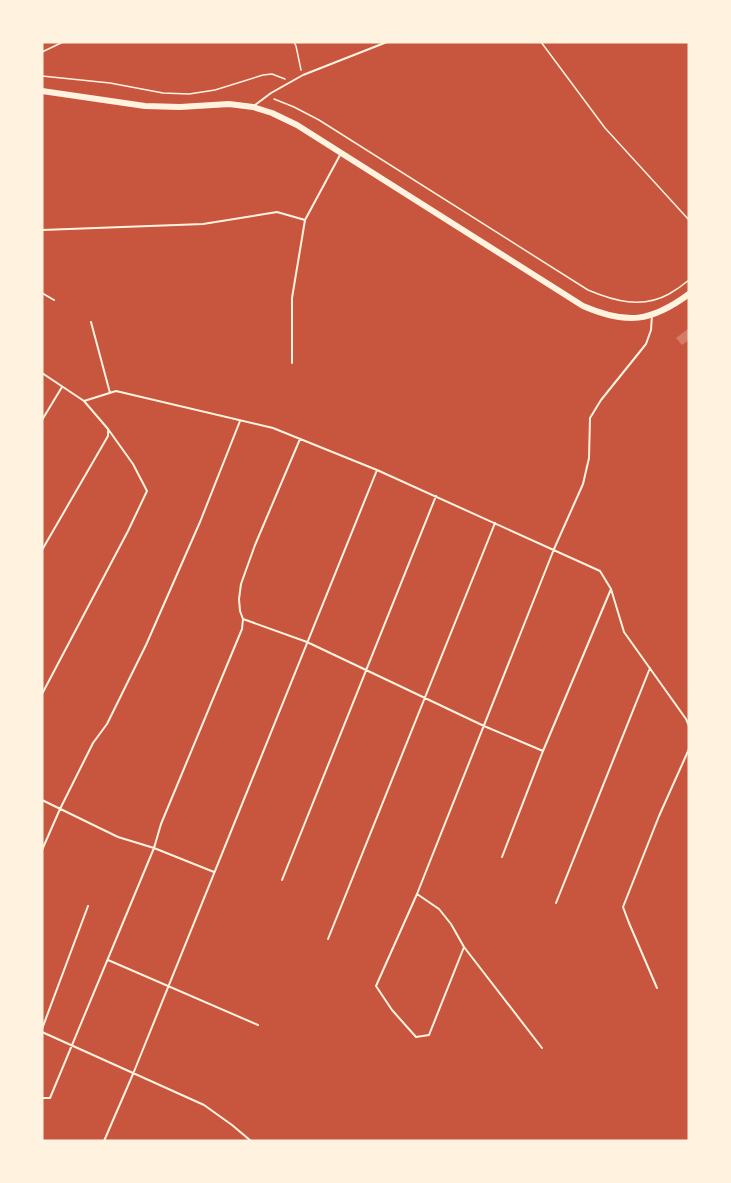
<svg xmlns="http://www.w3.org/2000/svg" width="731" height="1183" viewBox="0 0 731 1183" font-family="'Sofia Sans Condensed',sans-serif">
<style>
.building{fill:#d67c66}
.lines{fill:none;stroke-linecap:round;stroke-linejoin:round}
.path{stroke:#fff3e0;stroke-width:1.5}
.service{stroke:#fff3e0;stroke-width:2}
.tertiary{stroke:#fff3e0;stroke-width:6}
</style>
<rect width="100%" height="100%" fill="#c8553d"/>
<path class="building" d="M689,328V340L682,345L676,338Z"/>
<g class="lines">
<path class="path" d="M294,42L296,46L301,70
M541,42L605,128L689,220
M42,52L63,42
M42,76L110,83L163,93L189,94L215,90L263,75L272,74L285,79
M274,99L294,107L319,120L588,290C614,301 642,309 669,294C676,290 683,285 689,280"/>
<path class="service" d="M255,105L271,93L303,75L387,42
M42,230L203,224L277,212L305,220
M42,293L54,300
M91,322L110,393
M292,363V298L305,220L340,155
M42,373L84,401L116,391L273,428L377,470L600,571L611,589L624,632L686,719L689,726
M42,420L62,387
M42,550L108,436V429L84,401
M243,619L307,642L484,726L543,751
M42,694L128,531L147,491L133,464L108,429
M42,800L118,837L154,848L214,872
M42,850L60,809L93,743L107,724L146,645L200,522L240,421
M502,857L543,751L611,589
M282,880L436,496
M417,894L439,909L451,924L464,947L429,1035L416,1037L392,1010L376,986L417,894L554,549L583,484L589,458L590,418L601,400L646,344L651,330L652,315
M556,903L650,668
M328,939L495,523
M464,947L542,1048
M108,960L258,1025
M657,988L629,923L623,907L659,816L689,749
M42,1029L88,906
M42,1032L204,1105L232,1125L251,1141
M42,1098H50L154,848L161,824L242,629L243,619L240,611L239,599L241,584L255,545L300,439
M104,1141L133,1074L377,470"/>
<path class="tertiary" d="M42,91L145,106L180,107L229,104L253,107L272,113L297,125L583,306C627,325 651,322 689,294"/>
</g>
<rect width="731" height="1183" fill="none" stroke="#fff3e0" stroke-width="87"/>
</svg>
